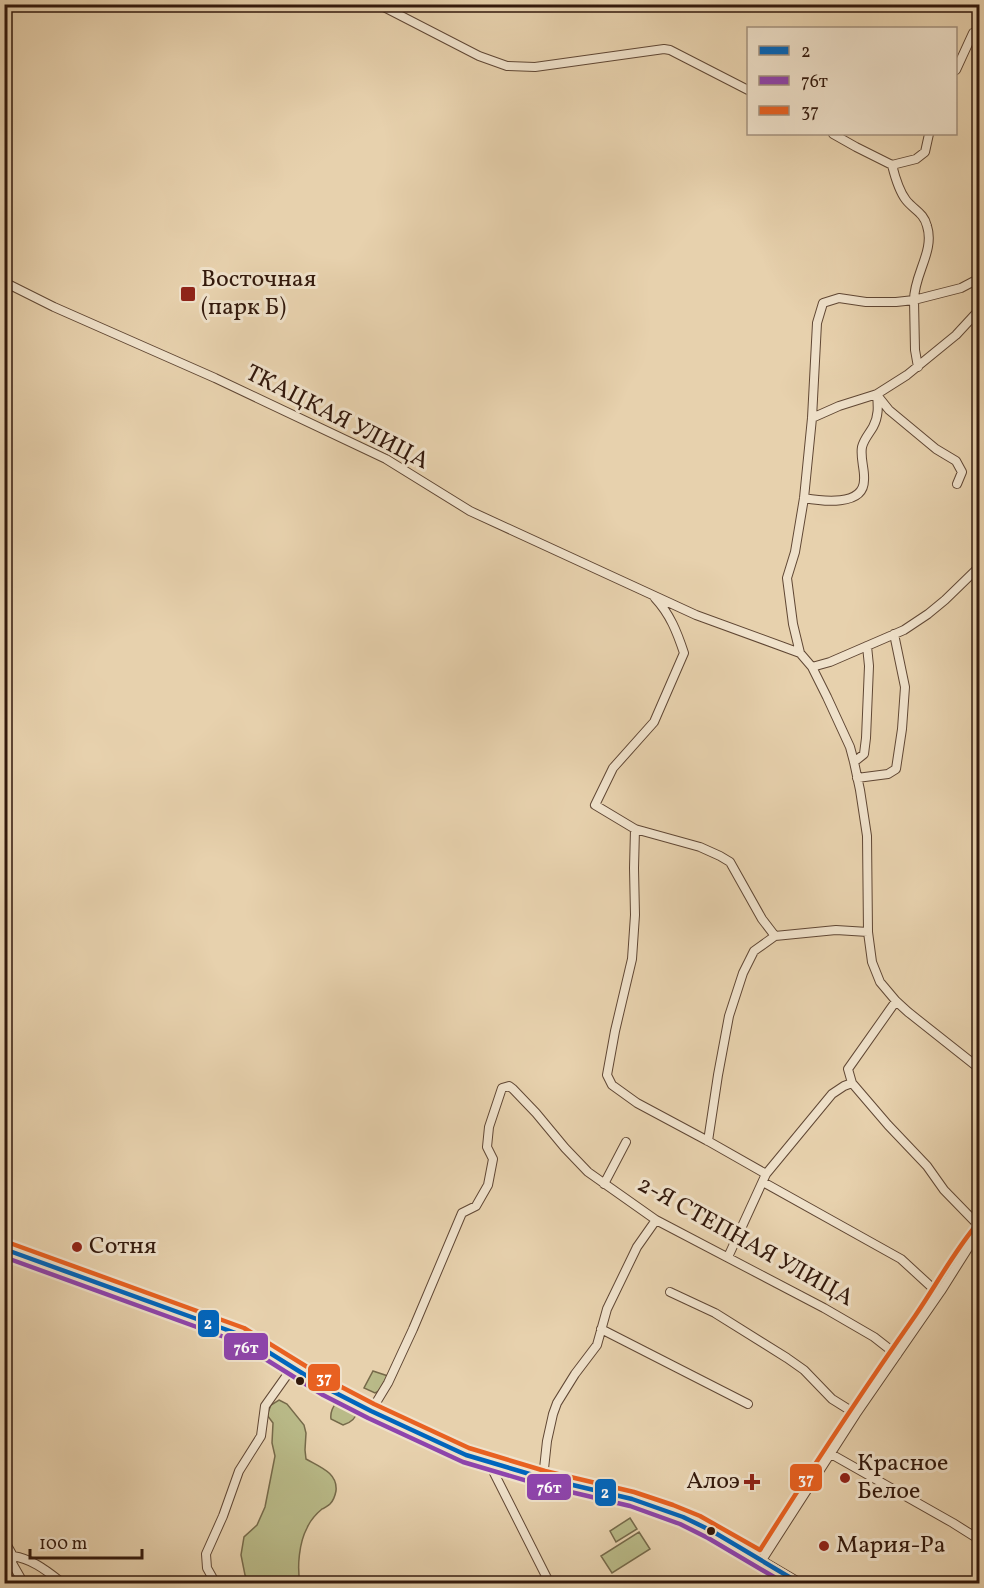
<svg xmlns="http://www.w3.org/2000/svg" width="984" height="1588" viewBox="0 0 984 1588" font-family="Vollkorn,serif">
<style>
.green{fill:#b9ba88;stroke:#766a4a;stroke-width:1.5}
.lines{fill:none;stroke-linecap:round;stroke-linejoin:round}
.street-casing{stroke:#604734;stroke-width:10}
.street{stroke:#efe1ca;stroke-width:8}
.bus-1-casing{stroke:#efe1ca;stroke-width:9}
.bus-2-casing{stroke:#efe1ca;stroke-width:9}
.bus-3-casing{stroke:#efe1ca;stroke-width:9}
.bus-1{stroke:#0065bd;stroke-width:4.5}
.bus-2{stroke:#8e44ad;stroke-width:4.5}
.bus-3{stroke:#e86121;stroke-width:4.5}
.poi-dot{fill:#8f2418;stroke:#efe1ca;stroke-width:2}
.bus-dot{fill:#33190c;stroke:#efe1ca;stroke-width:2}
.labels{text-anchor:middle;dominant-baseline:central;stroke-width:6;stroke-linejoin:round;paint-order:stroke}
.poi-label{font-size:24px;fill:#33190c;stroke:#efe1ca;text-anchor:start}
.street-label{font-size:24px;fill:#33190c;stroke:#efe1ca}
.line-badge{stroke:#efe1ca;stroke-width:2}
.badge-label{font-size:16px;text-anchor:middle;font-weight:bold;fill:#fff}
</style>
<rect width="100%" height="100%" fill="#e7d1ad"/>
<filter id="stains"><feTurbulence type="fractalNoise" baseFrequency=".00333" numOctaves="4"/><feColorMatrix values="0 0 0 0 .2 0 0 0 0 .09 0 0 0 0 .02 0 0 0 .5 -.17"/></filter>
<radialGradient id="worn" r=".72"><stop offset=".6" stop-color="#630" stop-opacity="0"/><stop offset="1" stop-color="#630" stop-opacity=".3"/></radialGradient>
<path class="green" d="M373,1371L388,1376L379,1391L375,1393L364,1388Z
M279,1400L287,1404L304,1425L306,1433L305,1450L306,1459C320,1467 338,1473 336,1491C335,1496 333,1501 330,1504C329,1505 323,1509 322,1509C316,1514 310,1521 307,1528C299,1543 297,1567 300,1583H250L245,1575L241,1555L244,1537L257,1525L265,1507L275,1456L272,1443L273,1423L267,1415L271,1405Z
M338,1401L357,1411C356,1419 350,1423 343,1425L331,1419C330,1413 333,1405 338,1401Z
M630,1518L637,1529L616,1542L610,1531Z
M639,1532L650,1549L612,1573L601,1556Z"/>
<g class="lines">
<defs>
<path id="street" d="M378,4L479,56L507,66L535,67L664,49L670,50L748,90
M956,70L973,33
M833,134L856,147L892,165C895,177 899,191 906,200C914,210 924,213 927,226C935,251 914,274 914,300L896,302H866L839,298L823,303L817,323L812,418L804,498L795,552L787,578L793,624L800,653L812,667L827,697L850,747L854,762L860,790L867,836L868,932L872,962L880,982L896,1001L908,1012L980,1069
M892,165L916,159L925,152L929,134
M4,282L54,307L215,378L386,459L470,511L696,615L800,653
M918,367L915,350L914,300L961,288L980,278
M877,395L889,410L936,449L956,461L962,472L957,484
M812,418L839,406L877,394L907,375L956,335L980,309
M804,498C821,501 864,507 864,480C865,470 860,458 862,447C864,439 869,434 873,427C879,416 878,406 877,394
M655,598C670,614 677,632 684,653L654,722L613,768L595,805L635,829L700,847L720,856L730,862L762,919L775,936
M812,667L830,662L904,630L928,614L945,600L980,566
M854,762L864,754L866,738L869,666L867,646
M857,778L888,774L896,769L902,729L905,687L894,634
M635,829L634,868L635,915L632,959L615,1031L607,1075L612,1085L637,1103L708,1141L766,1174
M852,1083L888,1125L927,1166L944,1190L980,1227
M708,1141L718,1075L729,1016L743,973L754,951L775,936L836,930L868,932
M763,1182L901,1259L938,1293
M604,1184L626,1142
M4,1249L241,1335L326,1388L371,1411L466,1455L543,1478L632,1499L683,1517L712,1531L802,1584
M728,1257L766,1174L832,1094L844,1086L852,1083L848,1069L896,1001
M670,1292L715,1313L787,1358L804,1370L832,1399L856,1414
M601,1329L748,1404
M371,1411L388,1383L413,1329L462,1213L476,1206L488,1185L493,1159L487,1147L489,1127L502,1088L509,1086L513,1089L536,1113L565,1148L588,1172L656,1220L824,1308L874,1337L897,1355
M831,1454L953,1523L980,1540
M488,1461L550,1584
M543,1478L547,1441L553,1414L557,1403L575,1374L597,1345L607,1309L637,1247L656,1220
M4,1540L13,1556C33,1559 48,1572 64,1584
M13,1556L12,1563L24,1584
M762,1560L856,1414L941,1291L970,1245L980,1233
M216,1584L207,1568L206,1554L223,1516L239,1471L261,1436L265,1406L292,1368"/>
</defs>
<use href="#street" class="street-casing"/>
<use href="#street" class="street"/>
<defs>
<path id="bus-1" d="M4,1249L241,1335L326,1388L371,1411L466,1455L543,1478L632,1499L683,1517L712,1531L801,1584"/>
<path id="bus-2" d="M4,1257L238,1342L323,1395L368,1418L463,1462L541,1485L630,1506L680,1524L708,1538L786,1584"/>
<path id="bus-3" d="M7,1242L244,1328L330,1381L374,1404L469,1448L545,1471L634,1492L673,1505L700,1516L760,1550C810,1471 861,1393 915,1316C935,1287 952,1255 974,1228"/>
</defs>
<use href="#bus-1" class="bus-1-casing"/>
<use href="#bus-2" class="bus-2-casing"/>
<use href="#bus-3" class="bus-3-casing"/>
<use href="#bus-1" class="bus-1"/>
<use href="#bus-2" class="bus-2"/>
<use href="#bus-3" class="bus-3"/>
</g>
<g class="poi-dot">
<rect x="180" y="286" width="16" height="16" rx="3"/>
<circle cx="77" cy="1247" r="6"/>
<circle cx="845" cy="1478" r="6"/>
<path d="M749 1473h6v6h6v6h-6v6h-6v-6h-6v-6h6z"/>
<circle cx="824" cy="1546" r="6"/>
</g>
<g class="bus-dot">
<circle cx="300" cy="1381" r="5"/>
<circle cx="711" cy="1531" r="5"/>
</g>
<g class="labels">
<g class="poi-label">
<text x="201" y="280">Восточная<tspan x="201" dy="28">(парк Б)</tspan></text>
<text x="89" y="1247">Сотня</text>
<text x="857" y="1464">Красное<tspan x="857" dy="28">Белое</tspan></text>
<text x="740" y="1482" text-anchor="end">Алоэ</text>
<text x="836" y="1546">Мария-Ра</text>
</g>
<g class="street-label">
<text transform="translate(337 418) rotate(27)">ТКАЦКАЯ УЛИЦА</text>
<text transform="translate(745 1242) rotate(29)">2-Я СТЕПНАЯ УЛИЦА</text>
</g>
</g>
<g class="line-badge">
<rect x="197" y="1309" width="23" height="29" rx="6" fill="#0065bd"/>
<rect x="223" y="1332" width="46" height="29" rx="6" fill="#8e44ad"/>
<rect x="307" y="1363" width="34" height="29" rx="6" fill="#e86121"/>
<rect x="789" y="1463" width="34" height="29" rx="6" fill="#e86121"/>
<rect x="526" y="1473" width="46" height="28" rx="6" fill="#8e44ad"/>
<rect x="594" y="1478" width="23" height="29" rx="6" fill="#0065bd"/>
</g>
<g class="badge-label">
<text x="208" y="1329">2</text>
<text x="246" y="1353">76т</text>
<text x="324" y="1383">37</text>
<text x="806" y="1484">37</text>
<text x="549" y="1493">76т</text>
<text x="605" y="1498">2</text>
</g>
<rect width="984" height="1588" fill="none" stroke="#e7d1ad" stroke-width="24"/>
<rect x="6" y="6" width="972" height="1576" fill="none" stroke="#33190c" stroke-width="3"/>
<rect x="12" y="12" width="960" height="1564" fill="none" stroke="#33190c" stroke-width="1.5"/>
<rect x="747" y="27" width="210" height="108" fill="#efe1ca" stroke="#a4917e" stroke-width="1.5"/>
<rect x="759" y="46" width="30" height="9" fill="#0065bd" stroke="#a4917e" stroke-width="1.5"/>
<text x="801" y="57" font-size="18" fill="#33190c">2</text>
<rect x="759" y="76" width="30" height="9" fill="#8e44ad" stroke="#a4917e" stroke-width="1.5"/>
<text x="801" y="87" font-size="18" fill="#33190c">76т</text>
<rect x="759" y="106" width="30" height="9" fill="#e86121" stroke="#a4917e" stroke-width="1.5"/>
<text x="801" y="117" font-size="18" fill="#33190c">37</text>
<path d="M30 1549v9h112v-9" fill="none" stroke="#33190c" stroke-width="3"/>
<text x="39" y="1549" font-size="18" fill="#33190c" stroke="#efe1ca" stroke-width="4.5" paint-order="stroke">100 m</text>
<rect width="100%" height="100%" filter="url(#stains)"/>
<rect width="100%" height="100%" fill="url(#worn)"/>
</svg>
